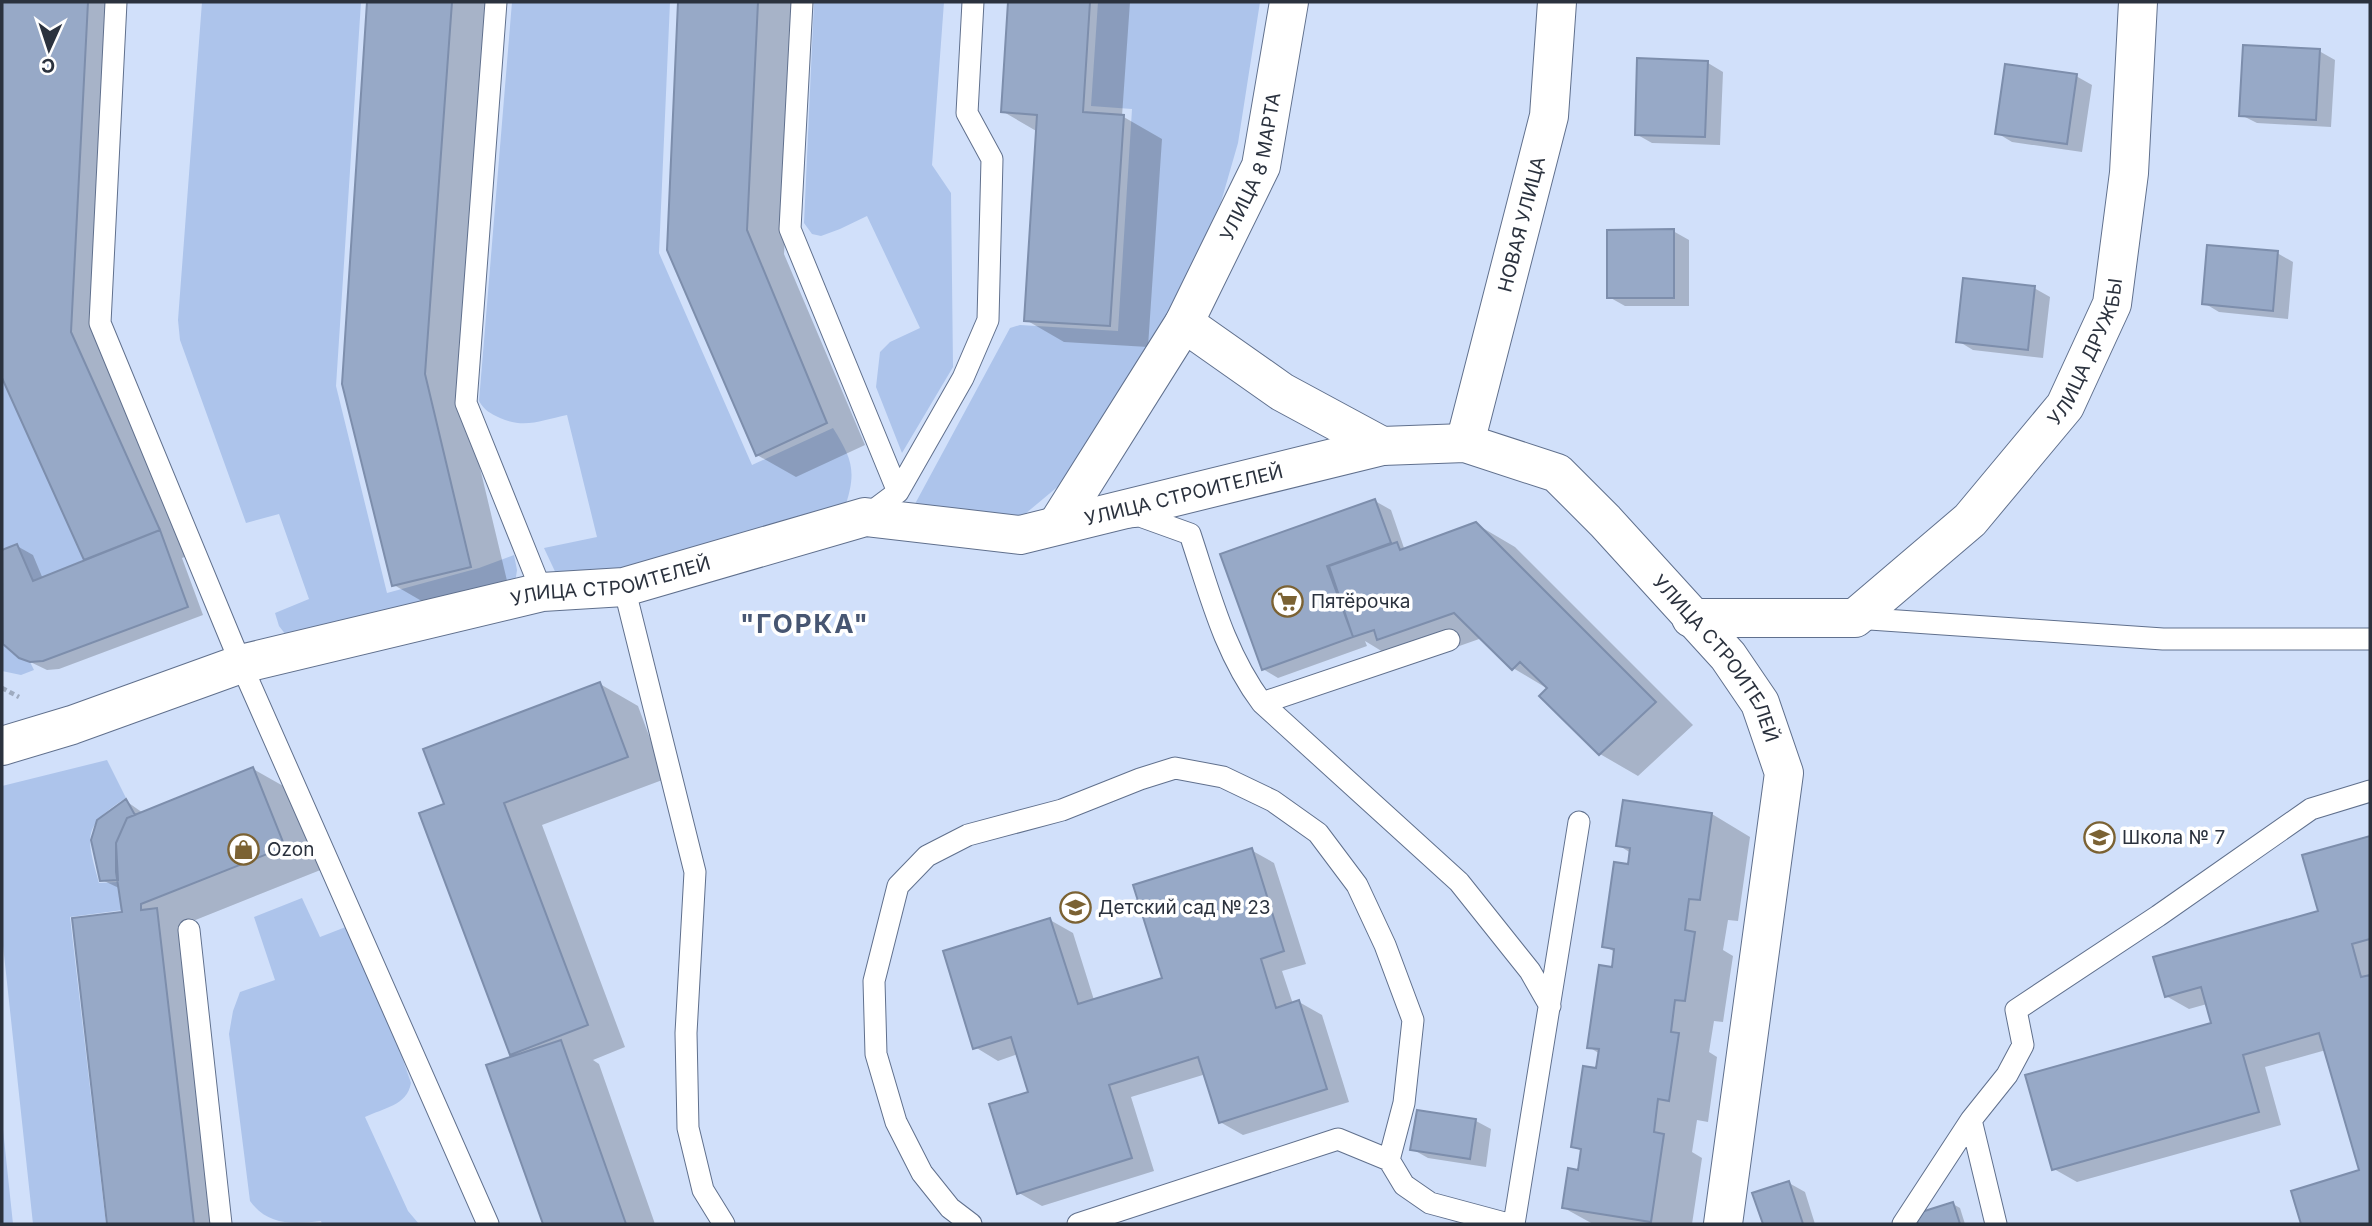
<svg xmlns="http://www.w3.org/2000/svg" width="2372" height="1226" viewBox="0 0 2372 1226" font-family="Inter,sans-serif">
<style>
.green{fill:#adc4eb}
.shadow{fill:#0003}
.building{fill:#97a9c7;stroke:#7d8eac;stroke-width:2}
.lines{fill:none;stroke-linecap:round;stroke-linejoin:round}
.lane-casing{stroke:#60708d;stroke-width:23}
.street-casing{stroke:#60708d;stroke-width:40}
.path{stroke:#9eabc0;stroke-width:4.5;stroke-dasharray:5 3.5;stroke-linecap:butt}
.lane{stroke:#fff;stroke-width:21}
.street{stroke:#fff;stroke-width:38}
.labels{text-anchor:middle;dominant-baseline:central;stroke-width:7;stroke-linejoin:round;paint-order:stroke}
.street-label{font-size:19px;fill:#2b323e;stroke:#fff}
.poi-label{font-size:19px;fill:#2b323e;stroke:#fff;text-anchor:start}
.district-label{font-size:26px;font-weight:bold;letter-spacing:2px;fill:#475672;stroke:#fff}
</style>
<rect width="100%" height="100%" fill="#d1e0fa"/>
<path class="green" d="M202,2H361L336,386L387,593L479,568L514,555L517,570L514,590L289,639L279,626L275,613L309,599L279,514L246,523L180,340L178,320Z
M512,2H670L659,253L752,465L833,428C851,457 857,470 846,504L772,539L559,580L544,548L597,537L567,415C542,420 525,429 500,418C490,413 485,411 479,401Z
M814,2H944L932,165L951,193L953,367L902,453L876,387L880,352L890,342L920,328L867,216L840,229L821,236L812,234L804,223Z
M1098,2H1260L1238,143L1221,202L1171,314L1061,484L1025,514L987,522L909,515L1010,328L1020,325L1118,331L1132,109L1091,106Z
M2,378L84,560L33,581L17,544L4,549L2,547Z
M2,640L12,653L30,662L34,670L21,675L2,671Z
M107,760L126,798C82,826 86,836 99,883L117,882L123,910L70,917L106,1224H33L2,936V786Z
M302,898L320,937L356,923L411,1083C407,1106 383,1108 365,1117L408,1211L419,1224H322L321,1221C293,1224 268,1226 250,1201L229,1034L233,1011L240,992L275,980L254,917Z
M2,1120L13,1224H2Z"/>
<path class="shadow" d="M3,2H127L109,356L197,552L182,558L203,615L59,669L47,670L20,657L5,643L2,635V552L17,546L33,555L43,579L89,561L86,559L2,374Z
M369,2H491L463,397L509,589L432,607L394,585L343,383Z
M679,2H798L784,254L865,445L796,477L757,455L668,250Z
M1009,2H1130L1122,116L1162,139L1148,347L1064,342L1026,320L1038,132L1002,111Z
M2319,51L2335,60L2331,127L2257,123L2241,115Z
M1708,63L1723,72L1720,145L1652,143L1636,134Z
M2076,76L2092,85L2082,152L2012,142L1997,133Z
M1673,231L1689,240V306H1625L1609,297Z
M2277,253L2293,262L2288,319L2219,312L2204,303Z
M2034,288L2050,297L2043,358L1973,350L1958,341Z
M1375,501L1391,510L1404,548L1407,549L1476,524L1515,547L1693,725L1638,776L1600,754L1548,689L1513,668L1482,638L1417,661L1393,658L1365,641L1367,646L1278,678L1263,669L1222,555Z
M600,684L638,706L665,779L542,825L625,1047L593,1060L599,1064L655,1224H545L489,1066L517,1056L512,1054L446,805Z
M253,769L292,791L323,869L183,925L229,1224H109L73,919L124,913L121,889L102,880L126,801L143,813Z
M1712,814L1750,837L1738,921L1728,920L1723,950L1733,956L1723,1022L1714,1021L1709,1052L1717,1057L1708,1122L1697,1120L1692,1152L1702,1158L1692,1224H1593L1564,1208L1580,1172L1583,1152L1573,1146L1598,1070L1600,1054L1589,1047L1613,969L1615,952L1604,946L1629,866L1631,853L1618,845Z
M2370,838V1224H2303L2293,1192L2362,1171L2326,1050L2265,1067L2281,1125L2077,1182L2054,1169L2213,1024L2207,1004L2189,1009L2166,996L2320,912L2305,856Z
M1251,850L1274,863L1306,964L1282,971L1293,1004L1299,1002L1322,1015L1349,1102L1243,1135L1220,1122L1206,1074L1131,1097L1154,1171L1042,1206L1019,1193L1030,1093L1018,1054L998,1061L975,1047L1050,920L1073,933L1094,1000L1164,979Z
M1476,1121L1491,1129L1486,1167L1428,1158L1412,1149Z
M1789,1183L1805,1192L1815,1224H1764L1755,1194Z
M1953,1204L1960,1208L1965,1224H1920L1917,1215Z"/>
<path class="building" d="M2,2H88L71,332L160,530L84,560L2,378Z
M367,2H452L425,374L471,567L392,586L342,384Z
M678,2H758L747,230L827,423L756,456L667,250Z
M1008,2H1090L1083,112L1124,115L1110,326L1024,321L1037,115L1001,112Z
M2243,45L2320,49L2316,120L2239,116Z
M1637,58L1708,61L1705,137L1635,135Z
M2005,64L2077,74L2067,144L1995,134Z
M1674,229V298H1607V230Z
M2207,245L2278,251L2273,311L2202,304Z
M1963,278L2035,286L2028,350L1956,342Z
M1375,499L1391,543L1327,566L1353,637L1262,670L1220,554Z
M1476,522L1656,702L1599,755L1539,696L1547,688L1520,662L1512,670L1454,613L1377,640L1374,630L1353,637L1329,566L1397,542L1400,550Z
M160,530L188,607L43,661L30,662L19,658L3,644L2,550L17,544L33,581Z
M600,682L628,757L504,803L588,1025L510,1055L419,813L444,804L423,749Z
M253,767L285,847L141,904V910L157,908L194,1224H107L72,918L122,912L116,872V843L127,818Z
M126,799L135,815L127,818L116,843L118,880L100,881L91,840L97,820Z
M1623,800L1712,813L1700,900L1689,899L1685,930L1695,932L1685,1001L1675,1000L1671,1032L1679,1033L1669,1101L1658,1099L1654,1132L1664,1134L1651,1222L1562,1208L1568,1168L1578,1170L1581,1149L1571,1147L1583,1066L1596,1068L1599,1049L1587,1048L1599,965L1612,967L1614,949L1602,947L1614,862L1628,864L1630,848L1616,846Z
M2370,836V939L2352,944L2361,977L2370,975V1224H2301L2291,1191L2359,1170L2319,1033L2243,1055L2259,1112L2052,1170L2025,1075L2211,1023L2201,987L2165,997L2153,957L2318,911L2302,855Z
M1252,848L1284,951L1261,959L1276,1008L1299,1000L1327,1089L1219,1123L1198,1057L1109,1085L1132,1158L1017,1194L989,1104L1028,1092L1011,1037L973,1049L943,951L1050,918L1078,1004L1162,978L1133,885Z
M561,1040L626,1224H543L486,1065Z
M1417,1110L1476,1119L1470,1159L1410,1150Z
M1789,1181L1803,1224H1763L1752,1193Z
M1953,1202L1960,1224H1918L1915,1214Z"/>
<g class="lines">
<defs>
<path id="lane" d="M116,2L100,323L241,664L488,1224
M496,2L466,403L542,592
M802,2L790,229L898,492
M866,516L898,492L963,378L988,320L992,159L967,113L973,2
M1128,517L1140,516L1190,534C1210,594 1224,652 1262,703
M624,587L695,872L686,1033L688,1128L703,1190L724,1224
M1855,618L2163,639H2370
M1449,640L1262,703L1459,882L1530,971L1550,1006
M189,930L221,1224
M1971,1120L1996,1224
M971,1224L950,1208L922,1173L896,1122L876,1054L874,981L898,886L927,856L968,835L1062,810L1140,779L1175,768L1223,777L1273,801L1318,833L1357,885L1385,945L1413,1020L1404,1103L1389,1160
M1078,1224L1338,1139L1389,1160L1404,1185L1430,1203L1508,1224
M1514,1224L1579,822
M1903,1224L1971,1120L2007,1075L2023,1045L2016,1010L2158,916L2311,809L2370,791"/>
<g id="street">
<path d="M1184,323L1282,392L1382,446"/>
<path id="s1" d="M1465,443L1549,116L1557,2"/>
<path id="s2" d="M1057,525L1184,323L1261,166L1289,2"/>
<path id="s3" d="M1691,618H1855L1970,520L2065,406L2112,304L2129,173L2138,2"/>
<path id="s4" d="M2,746L72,725L241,664L542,592L624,587L865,517L1020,535L1382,446L1465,443L1557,473L1605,521L1728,656L1760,703L1784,773L1723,1224"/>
</g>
</defs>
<use href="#lane" class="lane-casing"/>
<use href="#street" class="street-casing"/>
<path class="path" d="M2,688L19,697"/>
<use href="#lane" class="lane"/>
<use href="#street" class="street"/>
</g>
<defs>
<symbol id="supermarket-ring" viewBox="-11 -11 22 22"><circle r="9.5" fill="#fff" stroke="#7b6233" stroke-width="1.5"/><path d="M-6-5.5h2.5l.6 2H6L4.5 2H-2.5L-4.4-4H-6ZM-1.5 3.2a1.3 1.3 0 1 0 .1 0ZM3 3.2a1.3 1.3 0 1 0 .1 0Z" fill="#7b6233"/></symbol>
<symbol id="school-ring" viewBox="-11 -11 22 22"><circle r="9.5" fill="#fff" stroke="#7b6233" stroke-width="1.5"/><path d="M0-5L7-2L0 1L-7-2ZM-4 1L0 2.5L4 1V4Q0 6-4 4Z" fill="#7b6233"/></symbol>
<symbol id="shop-ring" viewBox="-11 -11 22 22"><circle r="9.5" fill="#fff" stroke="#7b6233" stroke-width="1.5"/><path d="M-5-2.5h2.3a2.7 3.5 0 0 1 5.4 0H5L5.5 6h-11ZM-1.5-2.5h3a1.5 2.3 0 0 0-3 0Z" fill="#7b6233"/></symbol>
</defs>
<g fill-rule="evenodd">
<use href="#supermarket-ring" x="1270" y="584" width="35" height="35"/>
<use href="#school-ring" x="2082" y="820" width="35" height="35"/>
<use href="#shop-ring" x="226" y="832" width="35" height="35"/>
<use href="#school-ring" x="1058" y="890" width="35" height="35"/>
</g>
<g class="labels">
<g class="street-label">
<text stroke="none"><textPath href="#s2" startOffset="410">УЛИЦА 8 МАРТА</textPath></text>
<text stroke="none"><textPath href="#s1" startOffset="226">НОВАЯ УЛИЦА</textPath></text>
<text stroke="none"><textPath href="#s3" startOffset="522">УЛИЦА ДРУЖБЫ</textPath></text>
<text stroke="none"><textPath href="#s4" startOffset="1220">УЛИЦА СТРОИТЕЛЕЙ</textPath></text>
<text stroke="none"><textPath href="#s4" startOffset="632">УЛИЦА СТРОИТЕЛЕЙ</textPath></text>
<text stroke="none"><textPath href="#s4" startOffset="1850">УЛИЦА СТРОИТЕЛЕЙ</textPath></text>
</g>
<g class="poi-label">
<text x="1311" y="601">Пятёрочка</text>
<text x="2122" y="837">Школа № 7</text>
<text x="267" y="849">Ozon</text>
<text x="1098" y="907">Детский сад № 23</text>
</g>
<g class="district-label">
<text x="805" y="623">"ГОРКА"</text>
</g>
</g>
<rect width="2372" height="1226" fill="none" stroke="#2b323e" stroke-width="7"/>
<g transform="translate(49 49) rotate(183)" stroke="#ffffff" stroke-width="5" paint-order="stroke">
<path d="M0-5L12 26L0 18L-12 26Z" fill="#2b323e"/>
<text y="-10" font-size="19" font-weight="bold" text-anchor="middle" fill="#2b323e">С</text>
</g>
</svg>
